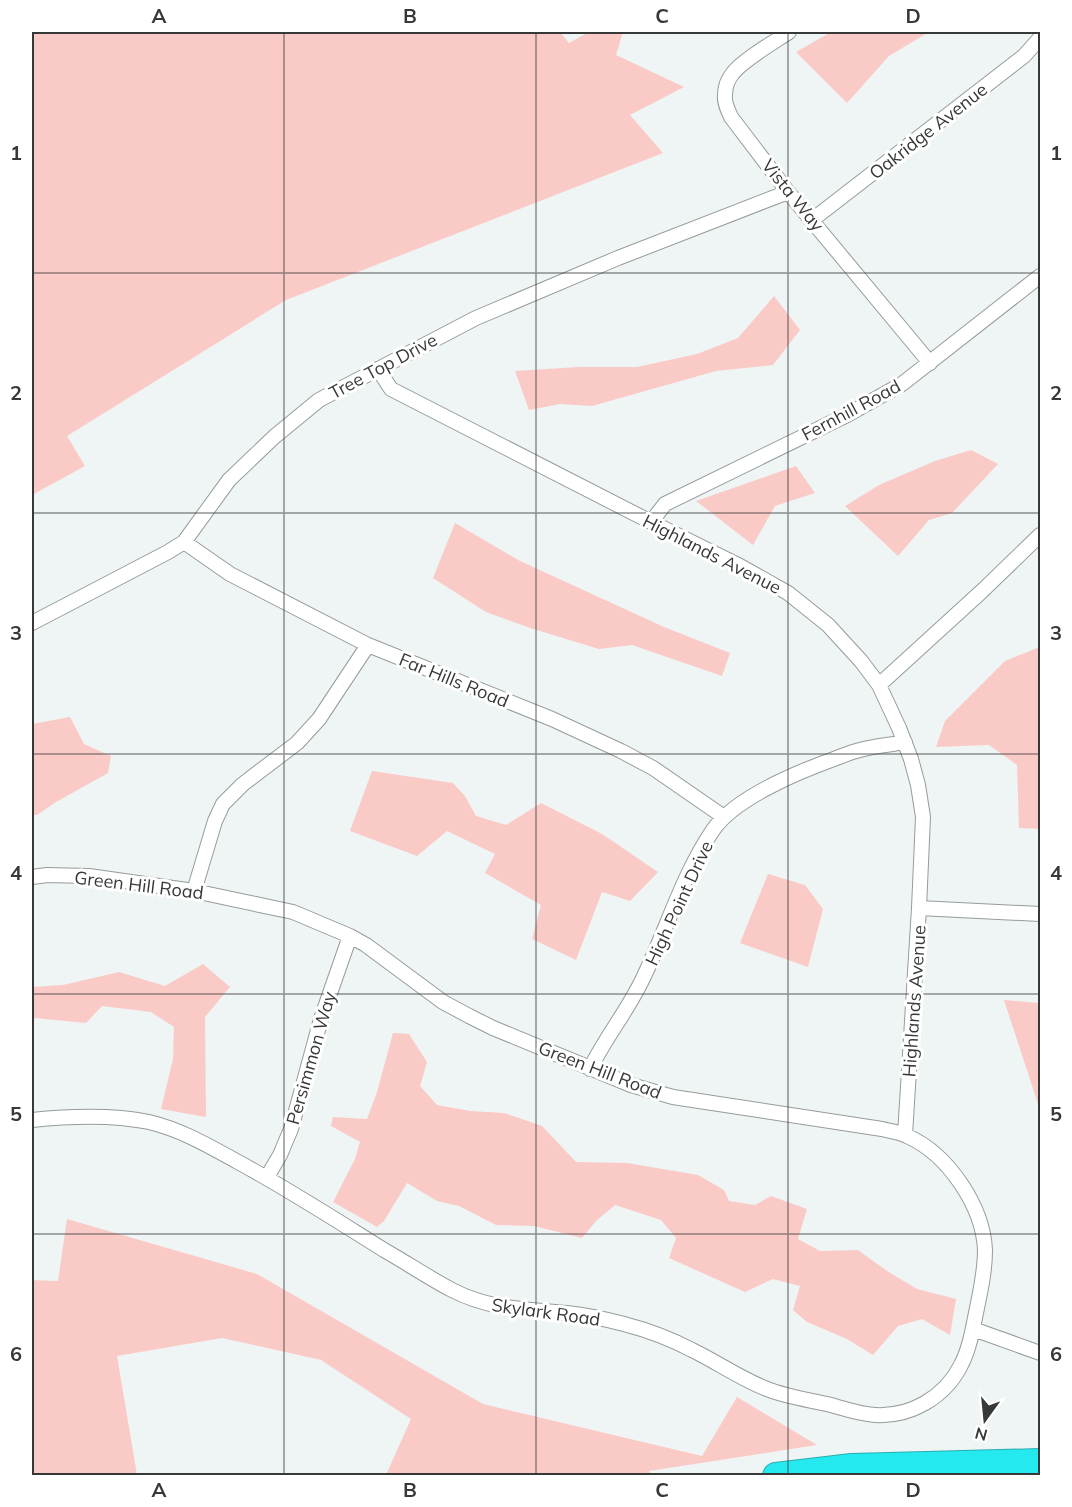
<svg xmlns="http://www.w3.org/2000/svg" width="1072" height="1507" viewBox="0 0 1072 1507" font-family="Mulish,sans-serif">
<style>
.green{fill:#facbc6}
.lines{fill:none;stroke-linecap:round;stroke-linejoin:round}
.minor-casing{stroke:#969b9b;stroke-width:16}
.motorway-casing{stroke:#2bacb0;stroke-width:28}
.minor{stroke:#fff;stroke-width:14}
.motorway{stroke:#24eaf0;stroke-width:26}
.grid{fill:none;stroke:#373939;stroke-width:1.5;stroke-opacity:0.55}
.labels{text-anchor:middle;dominant-baseline:central;stroke-width:6;stroke-linejoin:round;paint-order:stroke}
.street-label{font-size:18px;fill:#373939;stroke:#fff}
.neatline{fill:none;stroke:#373939;stroke-width:2}
.grid-label{font-size:20px;text-anchor:middle;font-weight:bold;fill:#373939}
</style>
<rect width="100%" height="100%" fill="#eff4f5"/>
<path class="green" d="M32,32H560L569,43L589,32H623L616,55L684,87L630,115L663,153L286,300L67,436L85,466L32,495Z
M831,32H929L889,56L847,103L796,52Z
M774,296L800,330L773,365L716,371L592,406L560,404L529,410L515,371L578,367H637L697,354L738,338Z
M971,450L998,464L952,513L929,520L898,556L845,506L879,485L935,461Z
M796,466L815,493L775,506L753,545L696,501Z
M455,523L520,561L664,627L730,653L722,676L632,645L599,649L530,628L486,612L433,578Z
M1040,647V829L1019,828L1017,765L989,745L936,747L945,721L1005,661Z
M70,717L84,744L111,756L108,773L56,802L37,815H32V724Z
M372,771L453,783L465,796L476,816L506,825L541,803L602,834L658,872L630,901L602,892L576,960L532,939L541,905L485,873L495,854L447,831L417,856L350,831Z
M768,874L805,885L823,909L808,967L740,943Z
M203,964L230,987L205,1017L206,1117L161,1109L173,1059L174,1027L151,1012L102,1006L86,1023L35,1018L32,1020V987L63,985L119,972L165,986Z
M1004,1000L1040,1003V1110Z
M393,1033L409,1034L427,1062L420,1086L437,1105L470,1111L504,1113L542,1126L576,1162L627,1163L698,1175L724,1190L729,1201L755,1205L771,1196L807,1209L798,1239L820,1251L858,1250L887,1271L917,1289L956,1299L950,1335L922,1319L898,1326L873,1355L847,1339L807,1322L793,1310L800,1286L773,1279L745,1292L669,1258L676,1238L661,1220L615,1205L596,1221L582,1238L534,1226L496,1225L459,1206L437,1201L407,1183L384,1221L377,1227L333,1202L355,1159L360,1142L331,1126L333,1117L367,1119L377,1092Z
M67,1219L257,1274L483,1404L702,1456L737,1397L817,1445L649,1471L652,1475L646,1476L386,1475L411,1419L321,1360L222,1338L117,1356L137,1475H32V1280L58,1281Z"/>
<g class="lines">
<defs>
<path id="minor" d="M789,32C774,42 743,60 733,73C728,79 725,88 725,95C724,103 728,110 731,117L788,192L930,363
M812,220L1024,56L1040,38
M378,369L391,389L651,522L740,566L788,593L828,625L861,661L879,685L899,728L911,759L918,785L923,817L919,908L905,1135
M651,522L665,504L847,415L902,384L1040,276
M184,542L230,574L368,645L552,719L621,751L653,768L724,817
M32,623L168,552L184,542L229,480L274,437L319,400L476,318L618,258L788,192
M879,685L981,592L1040,535
M32,877L47,875L89,876L194,891L293,912L350,936L366,945L443,1002L469,1016L493,1028L631,1085L673,1097L882,1129C890,1131 900,1132 907,1136C948,1154 983,1206 985,1250C985,1270 981,1289 977,1308C973,1327 970,1348 961,1365C945,1397 911,1417 875,1415C860,1414 845,1409 831,1405C810,1400 787,1397 767,1389C741,1379 717,1362 692,1350C671,1339 647,1330 624,1324C605,1319 586,1315 567,1313C525,1309 491,1310 452,1290C429,1278 407,1263 384,1250C336,1220 288,1189 238,1162C209,1146 182,1130 149,1122C110,1114 70,1116 32,1120
M194,891L215,821L223,804L243,784L297,743L319,719L368,645
M919,908L1040,914
M590,1069C606,1036 630,1008 645,974C668,926 683,874 713,830C735,798 798,772 834,759C842,756 851,752 860,750C874,746 890,745 905,742
M267,1177L280,1155L291,1129L321,1019L350,936
M973,1329L1040,1353"/>
<path id="motorway" d="M776,1476L852,1467L1040,1462"/>
</defs>
<use href="#minor" class="minor-casing"/>
<use href="#motorway" class="motorway-casing"/>
<use href="#minor" class="minor"/>
<use href="#motorway" class="motorway"/>
</g>
<path class="grid" d="M284,32V1476M536,32V1476M788,32V1476M32,273H1040M32,513H1040M32,754H1040M32,994H1040M32,1234H1040"/>
<g class="labels">
<g class="street-label">
<text transform="translate(928 131) rotate(-38)">Oakridge Avenue</text>
<text transform="translate(793 195) rotate(51)">Vista Way</text>
<text transform="translate(383 366) rotate(-28)">Tree Top Drive</text>
<text transform="translate(851 410) rotate(-28)">Fernhill Road</text>
<text transform="translate(712 554) rotate(27)">Highlands Avenue</text>
<text transform="translate(454 680) rotate(22)">Far Hills Road</text>
<text transform="translate(139 885) rotate(7)">Green Hill Road</text>
<text transform="translate(679 903) rotate(-65)">High Point Drive</text>
<text transform="translate(914 1001) rotate(-86)">Highlands Avenue</text>
<text transform="translate(311 1058) rotate(-74)">Persimmon Way</text>
<text transform="translate(600 1070) rotate(21)">Green Hill Road</text>
<text transform="translate(546 1312) rotate(8)">Skylark Road</text>
</g>
</g>
<rect width="1072" height="1507" fill="none" stroke="#ffffff" stroke-width="66"/>
<g transform="translate(985 1420) rotate(195)" stroke="#ffffff" stroke-width="4.5" paint-order="stroke">
<path d="M0-4.5L10 22L0 15L-10 22Z" fill="#373939"/>
<text y="-9" font-size="16" font-weight="bold" text-anchor="middle" fill="#373939">N</text>
</g>
<rect x="33" y="33" width="1006" height="1441" class="neatline"/>
<g class="grid-label">
<text x="159" y="23">A</text>
<text x="410" y="23">B</text>
<text x="662" y="23">C</text>
<text x="913" y="23">D</text>
<text x="16" y="160">1</text>
<text x="1056" y="160">1</text>
<text x="16" y="400">2</text>
<text x="1056" y="400">2</text>
<text x="16" y="640">3</text>
<text x="1056" y="640">3</text>
<text x="16" y="880">4</text>
<text x="1056" y="880">4</text>
<text x="16" y="1121">5</text>
<text x="1056" y="1121">5</text>
<text x="16" y="1361">6</text>
<text x="1056" y="1361">6</text>
<text x="159" y="1497">A</text>
<text x="410" y="1497">B</text>
<text x="662" y="1497">C</text>
<text x="913" y="1497">D</text>
</g>
</svg>
